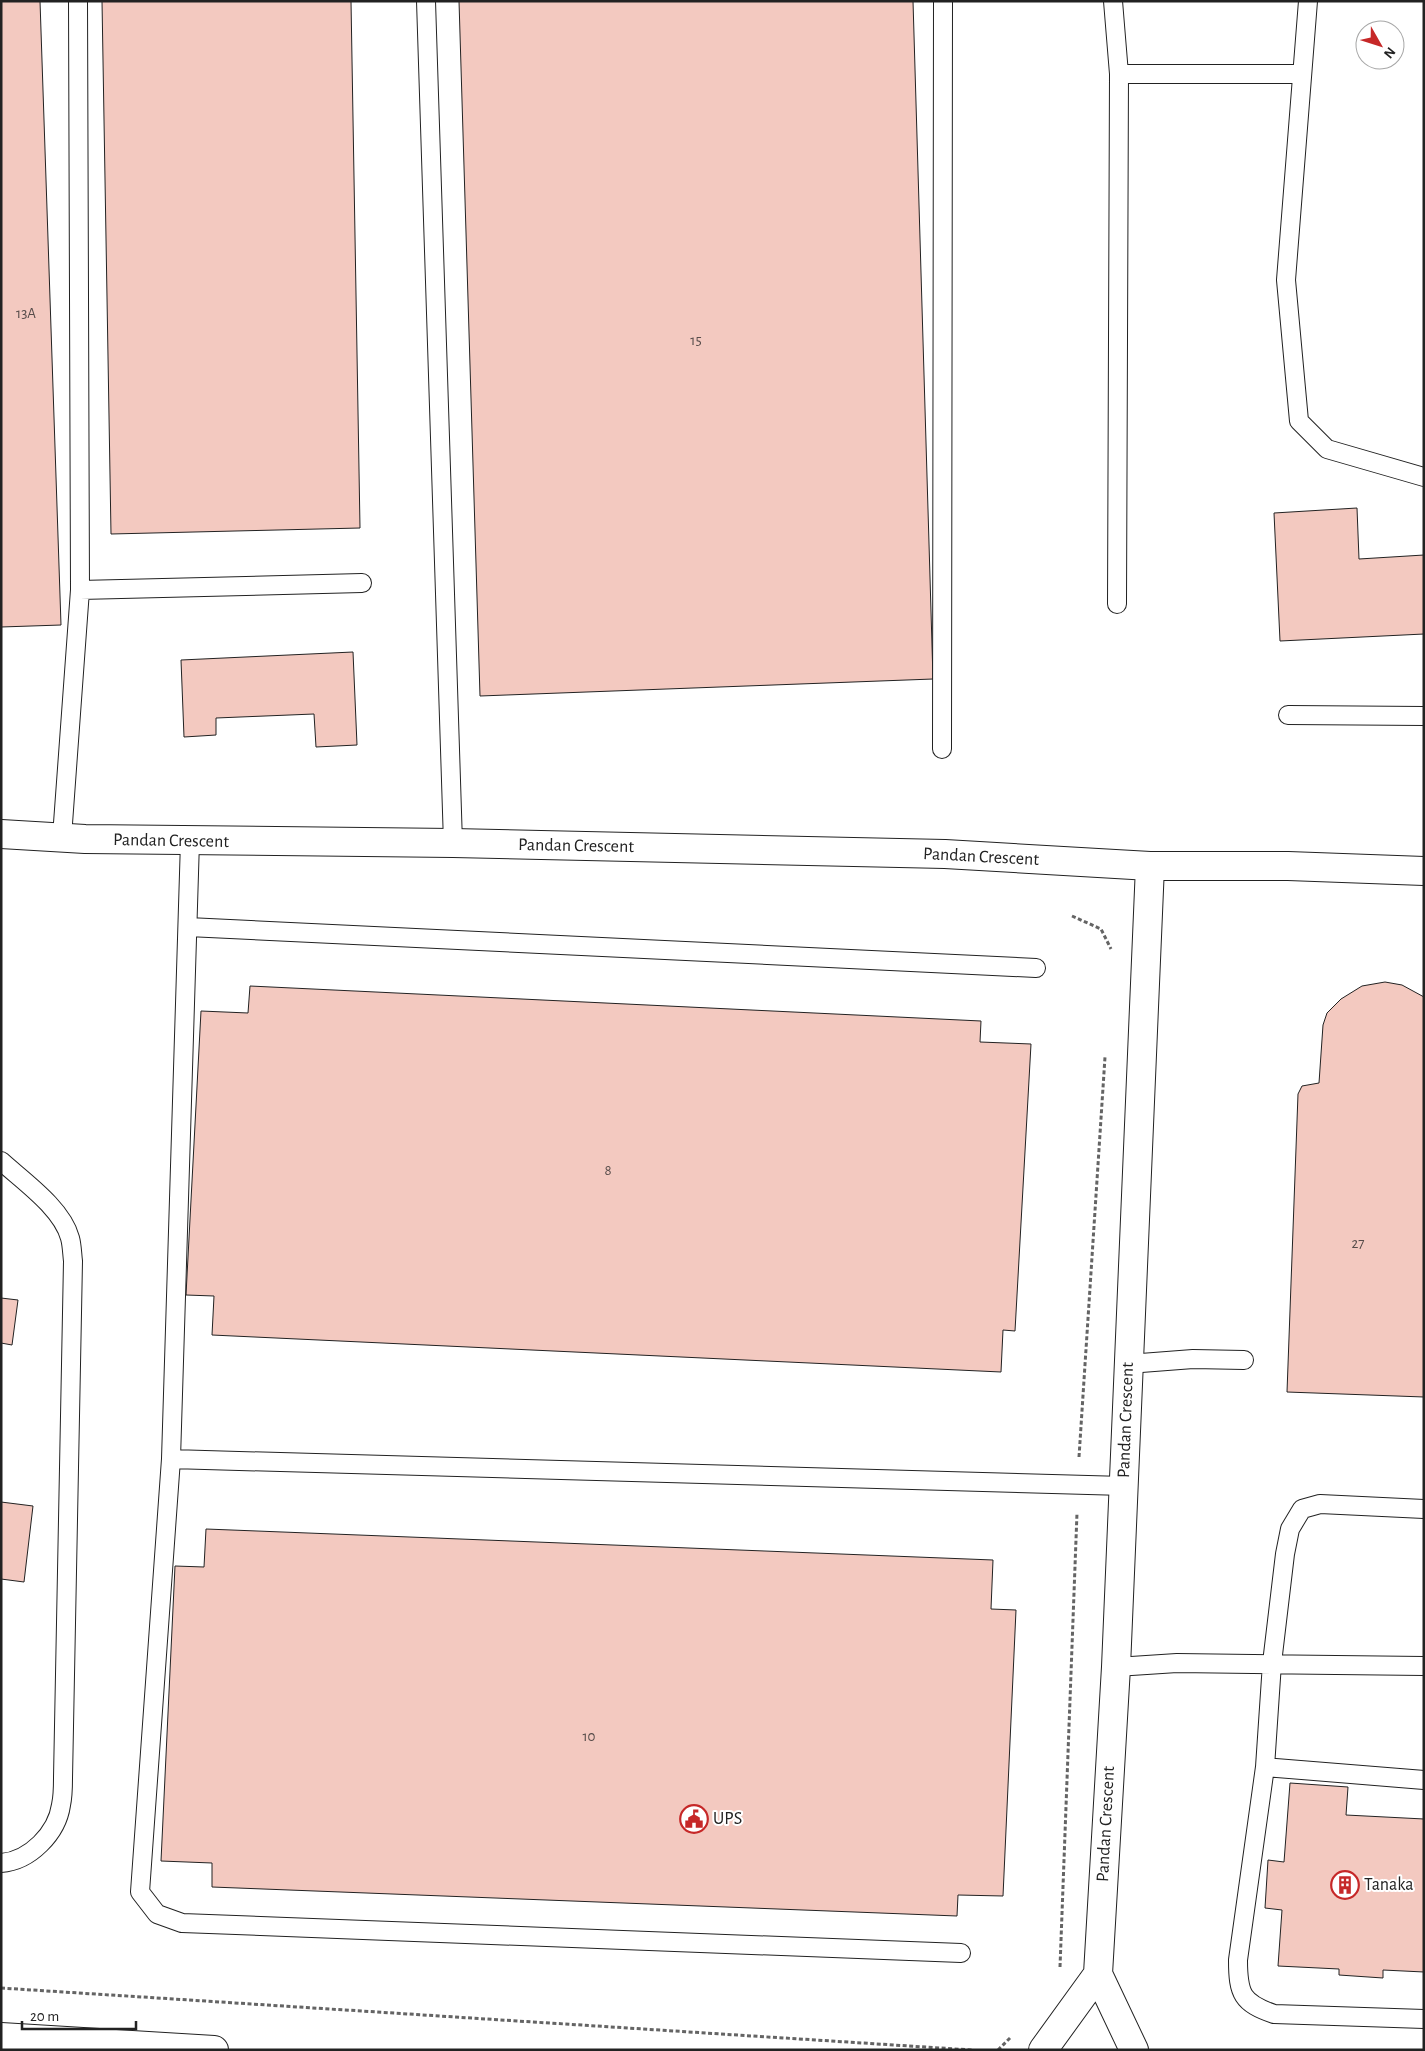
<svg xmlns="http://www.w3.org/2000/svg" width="1425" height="2051" viewBox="0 0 1425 2051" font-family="'Alegreya Sans',sans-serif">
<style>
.building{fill:#f3c9c0;stroke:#222}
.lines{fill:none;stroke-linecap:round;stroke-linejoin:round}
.service-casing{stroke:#222;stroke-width:20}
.minor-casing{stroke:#222;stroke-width:30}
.trunk-casing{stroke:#222;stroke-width:30}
.path{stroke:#646464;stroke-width:3;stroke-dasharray:4 2.5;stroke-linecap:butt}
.service{stroke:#fff;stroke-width:18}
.minor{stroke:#fff;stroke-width:28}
.trunk{stroke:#fff;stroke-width:28}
.labels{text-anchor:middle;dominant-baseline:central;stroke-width:4;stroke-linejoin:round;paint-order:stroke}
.number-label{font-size:15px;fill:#564c4a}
.street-label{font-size:18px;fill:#222;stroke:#fff}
.poi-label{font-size:18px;fill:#222;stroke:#fff;text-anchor:start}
</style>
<rect width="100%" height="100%" fill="#fff"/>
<path class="building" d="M1,1H40L61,625L1,627Z
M102,1H351L360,528L111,534Z
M459,1H913L933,679L480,696Z
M1357,508L1359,559L1424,555V634L1280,641L1274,513Z
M353,652L357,745L316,747L314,714L216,718V735L184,737L181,660Z
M1385,982L1402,985L1424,997V1397L1287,1392L1298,1094L1302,1086L1319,1083L1323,1025L1327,1013L1341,999L1362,986Z
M250,986L981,1021L980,1042L1031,1044L1015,1331L1003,1330L1001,1372L212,1335L214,1296L186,1295L201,1011L248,1013Z
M1,1298L18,1300L12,1345L1,1343Z
M1,1502L33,1506L24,1582L1,1579Z
M206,1529L993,1560L991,1609L1016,1610L1003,1896L958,1895L957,1916L212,1887V1863L161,1861L175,1566L204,1567Z
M1290,1783L1348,1787L1346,1815L1424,1819V1972L1383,1970V1978L1339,1975V1969L1278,1966L1282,1910L1265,1908L1268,1860L1284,1862Z"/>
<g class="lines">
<defs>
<path id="service" d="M426,1L453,843
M1113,1L1119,74H1302
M1308,1L1286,280L1299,421L1327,449L1424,477
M80,590L362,583
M1117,604L1119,74
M1288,715L1424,716
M942,749L943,1
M62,837L80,590L78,1
M190,841L171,1459L140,1892L157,1914L182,1923L961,1953
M188,927L1036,968
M1,1161C23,1181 62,1208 70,1238C72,1245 72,1253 73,1261L63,1778C63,1787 63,1796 61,1805C57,1833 30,1861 1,1863
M1128,1364L1193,1359L1244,1360
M171,1459L1124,1486
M1424,1509L1320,1504L1302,1509L1290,1529L1285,1554L1272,1663L1265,1767L1238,1960C1238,1994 1242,2003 1274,2014L1424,2019
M1116,1667L1177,1663L1424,1666
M1265,1767L1424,1780"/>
<path id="minor" d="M1,834L85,839L453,843L945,854L1150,866H1288L1424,871
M1043,2050L1098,1974
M1134,2050L1098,1974L1116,1667L1150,866"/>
<path id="trunk" d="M1,2037L214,2050"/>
</defs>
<use href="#service" class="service-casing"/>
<use href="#minor" class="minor-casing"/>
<use href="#trunk" class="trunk-casing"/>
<path class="path" d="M1072,916L1101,929L1111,949
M1079,1457L1105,1057
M1060,1967L1077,1513
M1,1988L972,2050
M998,2050L1011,2037"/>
<use href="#service" class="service"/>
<use href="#minor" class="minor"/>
<use href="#trunk" class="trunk"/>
</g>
<defs>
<symbol id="civic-ring" viewBox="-11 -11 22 22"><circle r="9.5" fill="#fff" stroke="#c62828" stroke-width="1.5"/><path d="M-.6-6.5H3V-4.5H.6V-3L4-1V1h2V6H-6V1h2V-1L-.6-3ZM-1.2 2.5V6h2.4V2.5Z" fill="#c62828"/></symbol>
<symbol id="building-ring" viewBox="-11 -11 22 22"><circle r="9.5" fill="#fff" stroke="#c62828" stroke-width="1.5"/><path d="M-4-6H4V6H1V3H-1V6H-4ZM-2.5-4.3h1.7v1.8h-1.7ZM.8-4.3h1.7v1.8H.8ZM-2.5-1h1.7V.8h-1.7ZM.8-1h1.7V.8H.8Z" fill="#c62828"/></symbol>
</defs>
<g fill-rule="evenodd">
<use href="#civic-ring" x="678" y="1803" width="32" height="32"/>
<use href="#building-ring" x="1329" y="1869" width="32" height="32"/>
</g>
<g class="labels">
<g class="number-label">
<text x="26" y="313">13A</text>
<text x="696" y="340">15</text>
<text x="608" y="1170">8</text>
<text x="1358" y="1243">27</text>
<text x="589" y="1736">10</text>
</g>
<g class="street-label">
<text transform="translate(171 841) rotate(1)">Pandan Crescent</text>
<text transform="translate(576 846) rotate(1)">Pandan Crescent</text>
<text transform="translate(981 857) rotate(3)">Pandan Crescent</text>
<text transform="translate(1126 1420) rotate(-88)">Pandan Crescent</text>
<text transform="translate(1106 1824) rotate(-87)">Pandan Crescent</text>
</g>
<g class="poi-label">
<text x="713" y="1819">UPS</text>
<text x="1364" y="1885">Tanaka</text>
</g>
</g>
<rect width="1425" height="2051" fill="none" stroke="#222222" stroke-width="5"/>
<g transform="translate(1380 45) rotate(129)"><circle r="24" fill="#ffffff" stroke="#a7a7a7"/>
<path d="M0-4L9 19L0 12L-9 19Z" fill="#c62828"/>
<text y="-8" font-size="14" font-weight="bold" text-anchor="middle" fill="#222222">N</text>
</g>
<path d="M22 2021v8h114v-8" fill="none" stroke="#222222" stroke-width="2.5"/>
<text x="30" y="2021" font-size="15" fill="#222222" stroke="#ffffff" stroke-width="4" paint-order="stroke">20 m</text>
</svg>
